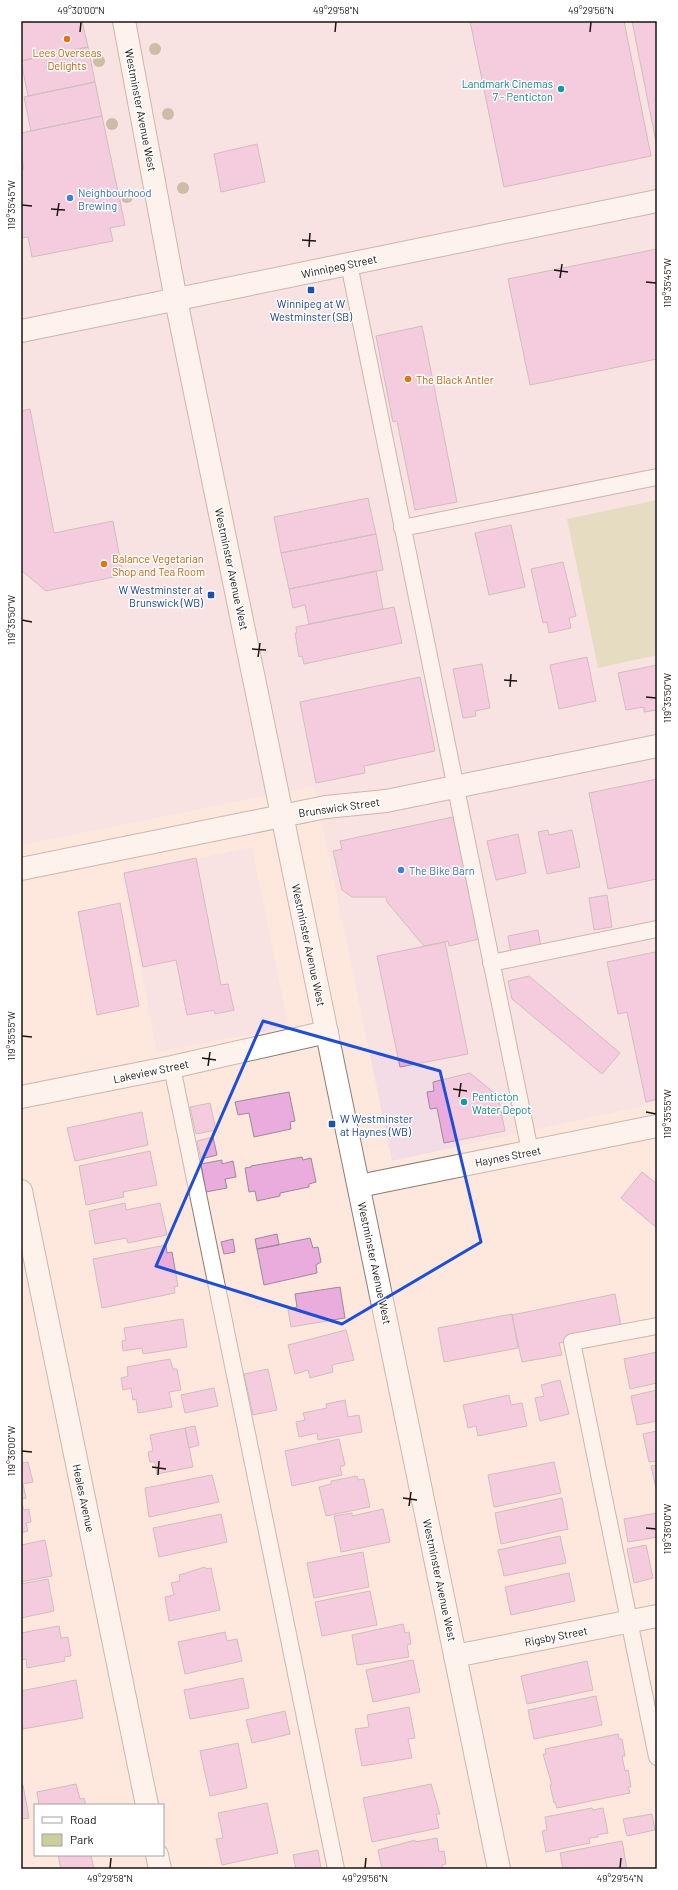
<svg xmlns="http://www.w3.org/2000/svg" width="678" height="1890" viewBox="0 0 678 1890" font-family="Barlow,sans-serif">
<style>
.commercial{fill:#f4dce6}
.green{fill:#cbce9d}
.building{fill:#eaabdd;stroke:#9b8a97}
.lines{fill:none;stroke-linecap:round;stroke-linejoin:round}
.lane-casing{stroke:#8e7b72;stroke-width:18}
.street-casing{stroke:#8e7b72;stroke-width:24}
.secondary-casing{stroke:#8e7b72;stroke-width:24}
.lane{stroke:#fff;stroke-width:16}
.street{stroke:#fff;stroke-width:22}
.secondary{stroke:#fff;stroke-width:22}
.tree{fill:#938964}
.marked{fill:none;stroke:#1d4ed8;stroke-width:3;stroke-linejoin:round}
.ticks{fill:none;stroke:#1b1410;stroke-width:1.5}
.food-dot{fill:#e8710a;stroke:#fff;stroke-width:1.5}
.culture-dot{fill:#0f9aa8;stroke:#fff;stroke-width:1.5}
.shop-dot{fill:#3f7fe0;stroke:#fff;stroke-width:1.5}
.transit-dot{fill:#1a4fb4;stroke:#fff;stroke-width:1.5}
.labels{text-anchor:middle;dominant-baseline:central;stroke-width:3;stroke-linejoin:round;paint-order:stroke}
.food-label{font-size:11px;fill:#c56008;stroke:#fff;text-anchor:start}
.culture-label{font-size:11px;fill:#0d838f;stroke:#fff;text-anchor:end}
.street-label{font-size:11px;fill:#1b1410;stroke:#fff}
.shop-label{font-size:11px;fill:#366cbe;stroke:#fff;text-anchor:start}
.transit-label{font-size:11px;fill:#164399;stroke:#fff}
.neatline{fill:none;stroke:#1b1410;stroke-width:1.5}
.ticks-label{font-size:10px;text-anchor:middle;fill:#1b1410}
</style>
<rect width="100%" height="100%" fill="#fee8de"/>
<path class="commercial" d="M21,21H657V1103L392,1161L314,786L21,845Z
M252,847L287,1020L278,1029L157,1052L122,874Z"/>
<path class="green" d="M657,500V655L598,668L567,519Z"/>
<path class="building" d="M21,21H82L88,47L21,61Z
M470,21H624L651,156L504,187Z
M632,21H657V147Z
M88,47L95,82L28,96L21,61Z
M95,82L102,116L31,131L24,97Z
M102,116L125,225L110,228L113,241L32,257L28,237L21,238V170L24,169L21,153V133Z
M257,144L265,182L221,192L214,154Z
M657,249V359L530,385L508,279Z
M422,326L457,502L415,510L397,421L393,422L376,336Z
M30,409L54,533L113,521L123,575L46,591L21,570V411Z
M368,498L376,534L281,553L274,517Z
M511,525L525,587L489,595L475,533Z
M376,534L383,570L289,589L281,553Z
M563,562L576,616L569,618L571,628L549,633L547,622L543,623L531,569Z
M376,571L383,609L309,624L305,605L293,608L289,589Z
M394,607L402,643L304,664L302,656L299,657L295,633H297L296,627Z
M587,657L596,701L559,709L550,665Z
M482,664L490,708L475,711L476,716L463,718L453,669Z
M657,665V710L644,712V707L626,710L618,673Z
M420,677L435,751L364,766L365,773L316,783L300,702Z
M657,779V879L608,889L589,793Z
M453,817L479,939L449,946L448,941L424,946L387,902L386,897H352L342,890L333,851L342,849L340,841Z
M548,830L549,835L572,830L580,867L547,874L538,832Z
M518,834L526,873L496,880L487,841Z
M196,858L221,985L228,984L234,1010L215,1014L214,1010L187,1015L176,960L143,967L124,873Z
M607,895L612,927L594,930L589,898Z
M120,903L139,1006L97,1015L78,912Z
M538,930L541,948L511,954L508,936Z
M445,942L468,1054L400,1067L377,956Z
M655,952L657,960V1099L646,1102L627,1012L618,1014L607,962Z
M529,976L620,1053L602,1074L512,999L508,981Z
M470,1073L498,1096L505,1131L444,1143L437,1108L430,1109L427,1092L434,1091L433,1082Z
M289,1092L295,1121L290,1122L291,1129L254,1137L249,1113L238,1115L235,1102Z
M210,1103L216,1130L196,1134L190,1107Z
M142,1112L148,1145L75,1161L67,1128Z
M213,1137L217,1155L201,1159L197,1141Z
M150,1151L157,1185L123,1192L124,1197L86,1205L79,1166Z
M302,1157L303,1160L311,1158L316,1182L309,1184V1187L280,1193V1196L257,1201L255,1191L249,1192L245,1168L251,1167V1166Z
M222,1160V1164L233,1161L236,1177L225,1179L227,1188L206,1192L201,1164Z
M642,1172L657,1184V1228L621,1198Z
M125,1203L126,1210L160,1203L167,1235L128,1243L126,1238L95,1244L89,1211Z
M277,1234L279,1245L257,1249L255,1239Z
M310,1238L313,1248L318,1247L321,1262L316,1265L317,1273L264,1285L257,1249Z
M233,1239L235,1252L224,1254L221,1242Z
M166,1245L167,1253L172,1252L178,1286L174,1287L175,1293L102,1308L93,1259Z
M340,1287L345,1318L291,1327L288,1309L297,1307L295,1294Z
M615,1294L622,1331L559,1343L562,1355L522,1362L512,1315Z
M512,1314L518,1348L444,1362L438,1328Z
M183,1319L187,1347L143,1354L142,1348L123,1351L122,1341L126,1340L124,1328Z
M346,1330L354,1360L332,1365L333,1372L310,1378L308,1370L295,1374L288,1345Z
M657,1352V1383L630,1389L624,1359Z
M170,1359L173,1369H177L181,1390L169,1392L172,1407L138,1413L136,1399L133,1400L131,1388L123,1390L121,1378L128,1376L127,1367Z
M268,1369L277,1410L253,1415L244,1374Z
M560,1380L569,1414L540,1421L535,1398L544,1396L541,1385Z
M214,1388L218,1406L185,1413L181,1395Z
M657,1390V1421L637,1425L631,1396Z
M509,1395L511,1405L522,1403L527,1426L478,1436L476,1426L468,1428L463,1405Z
M345,1400L348,1417L359,1415L362,1432L318,1440L317,1433L299,1437L296,1422L305,1420L303,1413L327,1408L326,1404Z
M195,1426L199,1445L189,1448L185,1428Z
M185,1428L193,1467L157,1474L155,1462H150L148,1452L153,1451L150,1435Z
M657,1431V1461L649,1462L643,1434Z
M339,1439L345,1465L340,1467L342,1475L292,1486L285,1451Z
M28,1462L33,1482L23,1484L26,1498L21,1499V1463Z
M554,1462L561,1493L494,1507L488,1475Z
M657,1465V1493L651,1466Z
M212,1475L219,1502L149,1517L145,1488Z
M357,1476L358,1480L364,1479L370,1507L326,1516L319,1487L331,1484V1481Z
M562,1498L568,1529L501,1544L495,1513Z
M21,1502L24,1510L29,1509L31,1522L26,1523L28,1531L21,1533Z
M383,1509L390,1542L341,1552L334,1516L352,1513V1516Z
M657,1513V1537L628,1542L624,1519Z
M221,1514L227,1542L159,1557L153,1528Z
M560,1536L566,1563L504,1576L498,1550Z
M45,1540L52,1576L21,1582V1545Z
M646,1545L653,1578L634,1583L627,1549Z
M363,1552L369,1587L314,1598L307,1563Z
M205,1567L206,1569L211,1568L220,1610L169,1621L165,1597L174,1595L171,1583L180,1581L179,1575Z
M569,1573L575,1601L511,1615L505,1587Z
M48,1579L54,1611L21,1618V1584Z
M370,1591L377,1625L322,1636L315,1602Z
M403,1624L405,1633L409,1632L411,1644L407,1645L409,1657L357,1665L352,1635Z
M59,1626L61,1638L68,1637L71,1656L64,1657L65,1661L27,1668L26,1659L21,1660V1633Z
M225,1632L227,1641L237,1639L242,1661L185,1674L178,1642Z
M413,1660L420,1692L373,1702L366,1670Z
M587,1661L593,1690L527,1704L521,1676Z
M243,1678L249,1708L190,1719L184,1690Z
M76,1680L83,1718L23,1729V1726H21V1691Z
M596,1696L602,1725L534,1739L528,1710Z
M409,1707L415,1738L408,1739L412,1758L362,1766L355,1729L369,1727L367,1715Z
M285,1711L290,1734L252,1743L246,1720Z
M618,1734L619,1739H622L625,1756H622L625,1771L628,1770L631,1787H628L630,1793L557,1808L555,1802L554,1803L550,1785H552L543,1754H546L545,1749Z
M238,1743L247,1788L210,1796L200,1751Z
M76,1784L80,1799L84,1798L86,1805H39L37,1792Z
M431,1784L440,1814H436L439,1828L372,1842L363,1798Z
M21,1785H23L29,1818L21,1819Z
M267,1803L278,1853L222,1865L216,1839L223,1838L218,1813Z
M592,1808L593,1810L603,1808L608,1833L597,1835L598,1837L589,1838L590,1843L546,1852L542,1831L547,1830L545,1817Z
M652,1814L655,1830L627,1836L623,1819Z
M437,1838L439,1852L444,1851L446,1864L442,1865L443,1869H382L378,1850L415,1840V1842Z
M622,1841L627,1869H563L560,1853Z
M318,1850L321,1869H296L293,1855Z
M58,1855H91L94,1869H61Z"/>
<g class="lines">
<defs>
<path id="lane" d="M349,264L530,1151
M402,528L657,477
M491,963L657,929
M172,1067L336,1869
M657,1326L572,1342L657,1757"/>
<path id="street" d="M21,869L326,807L386,801L657,746
M21,1097L172,1067L327,1032
M359,1186L657,1126
M21,1191L147,1805
M455,1656L657,1616
M157,1855L160,1869"/>
<path id="secondary" d="M124,21L176,300L499,1869
M21,331L657,201"/>
</defs>
<use href="#lane" class="lane-casing"/>
<use href="#street" class="street-casing"/>
<use href="#secondary" class="secondary-casing"/>
<use href="#lane" class="lane"/>
<use href="#street" class="street"/>
<use href="#secondary" class="secondary"/>
</g>
<g class="tree">
<circle cx="155" cy="49" r="6"/>
<circle cx="99" cy="61" r="6"/>
<circle cx="168" cy="114" r="6"/>
<circle cx="112" cy="124" r="6"/>
<circle cx="183" cy="188" r="6"/>
<circle cx="127" cy="197" r="6"/>
</g>
<path d="M0 0H678V1890H0ZM263,1021L440,1071L481,1242L342,1324L156,1266Z" fill="#fee8de" fill-opacity=".55" fill-rule="evenodd"/>
<path class="marked" d="M263,1021L440,1071L481,1242L342,1324L156,1266Z"/>
<path class="ticks" d="M80,32L81,22M335,32L336,22M590,32L591,22M22,205L32,206M51,209L65,210M57,216L59,203M302,240L316,241M309,247L310,233M554,270L568,272M560,278L562,264M646,282L656,283M22,620L32,622M252,649L266,650M258,657L260,643M504,680L517,681M510,687L511,674M646,697L656,698M22,1036L32,1037M202,1058L216,1060M208,1066L210,1052M453,1089L467,1091M459,1097L461,1083M646,1112L656,1114M22,1451L32,1452M152,1467L166,1469M158,1475L159,1461M403,1498L417,1500M409,1506L411,1492M646,1528L656,1529M110,1868L111,1858M365,1868L366,1858M620,1868L621,1858"/>
<g class="food-dot">
<circle cx="67" cy="39" r="4"/>
<circle cx="408" cy="379" r="4"/>
<circle cx="104" cy="564" r="4"/>
</g>
<g class="culture-dot">
<circle cx="561" cy="89" r="4"/>
<circle cx="464" cy="1102" r="4"/>
</g>
<g class="shop-dot">
<circle cx="70" cy="198" r="4"/>
<circle cx="401" cy="870" r="4"/>
</g>
<g class="transit-dot">
<rect x="307" y="286" width="8" height="8" rx="2"/>
<rect x="207" y="591" width="8" height="8" rx="2"/>
<rect x="328" y="1120" width="8" height="8" rx="2"/>
</g>
<g class="labels">
<g class="food-label">
<text x="67" y="52" text-anchor="middle">Lees Overseas<tspan x="67" dy="13">Delights</tspan></text>
<text x="416" y="379">The Black Antler</text>
<text x="112" y="558">Balance Vegetarian<tspan x="112" dy="13">Shop and Tea Room</tspan></text>
</g>
<g class="culture-label">
<text x="553" y="83">Landmark Cinemas<tspan x="553" dy="13">7 - Penticton</tspan></text>
<text x="472" y="1096" text-anchor="start">Penticton<tspan x="472" dy="13">Water Depot</tspan></text>
</g>
<g class="street-label">
<text transform="translate(141 110) rotate(79)">Westminster Avenue West</text>
<text transform="translate(339 266) rotate(-12)">Winnipeg Street</text>
<text transform="translate(232 569) rotate(78)">Westminster Avenue West</text>
<text transform="translate(339 807) rotate(-8)">Brunswick Street</text>
<text transform="translate(309 945) rotate(78)">Westminster Avenue West</text>
<text transform="translate(151 1071) rotate(-12)">Lakeview Street</text>
<text transform="translate(508 1156) rotate(-11)">Haynes Street</text>
<text transform="translate(375 1263) rotate(78)">Westminster Avenue West</text>
<text transform="translate(84 1498) rotate(78)">Heales Avenue</text>
<text transform="translate(440 1580) rotate(78)">Westminster Avenue West</text>
<text transform="translate(556 1636) rotate(-11)">Rigsby Street</text>
</g>
<g class="shop-label">
<text x="78" y="192">Neighbourhood<tspan x="78" dy="13">Brewing</tspan></text>
<text x="409" y="870">The Bike Barn</text>
</g>
<g class="transit-label">
<text x="311" y="303">Winnipeg at W<tspan x="311" dy="13">Westminster (SB)</tspan></text>
<text x="203" y="589" text-anchor="end">W Westminster at<tspan x="203" dy="13">Brunswick (WB)</tspan></text>
<text x="340" y="1118" text-anchor="start">W Westminster<tspan x="340" dy="13">at Haynes (WB)</tspan></text>
</g>
</g>
<rect width="678" height="1890" fill="none" stroke="#ffffff" stroke-width="44"/>
<rect x="34" y="1804" width="130" height="52" fill="#ffffff" stroke="#a4a19f"/>
<rect x="42" y="1817" width="20" height="6" fill="#ffffff" stroke="#a4a19f"/>
<text x="70" y="1824" font-size="12" fill="#1b1410">Road</text>
<rect x="42" y="1834" width="20" height="12" fill="#cbce9d" stroke="#a4a19f"/>
<text x="70" y="1844" font-size="12" fill="#1b1410">Park</text>
<rect x="22" y="22" width="634" height="1846" class="neatline"/>
<g class="ticks-label">
<text x="81" y="14">49°30'00"N</text>
<text x="336" y="14">49°29'58"N</text>
<text x="591" y="14">49°29'56"N</text>
<text transform="translate(11 205) rotate(-90)" y="4">119°35'45"W</text>
<text transform="translate(667 283) rotate(-90)" y="4">119°35'45"W</text>
<text transform="translate(11 620) rotate(-90)" y="4">119°35'50"W</text>
<text transform="translate(667 698) rotate(-90)" y="4">119°35'50"W</text>
<text transform="translate(11 1036) rotate(-90)" y="4">119°35'55"W</text>
<text transform="translate(667 1114) rotate(-90)" y="4">119°35'55"W</text>
<text transform="translate(11 1451) rotate(-90)" y="4">119°36'00"W</text>
<text transform="translate(667 1529) rotate(-90)" y="4">119°36'00"W</text>
<text x="110" y="1882">49°29'58"N</text>
<text x="365" y="1882">49°29'56"N</text>
<text x="620" y="1882">49°29'54"N</text>
</g>
</svg>
